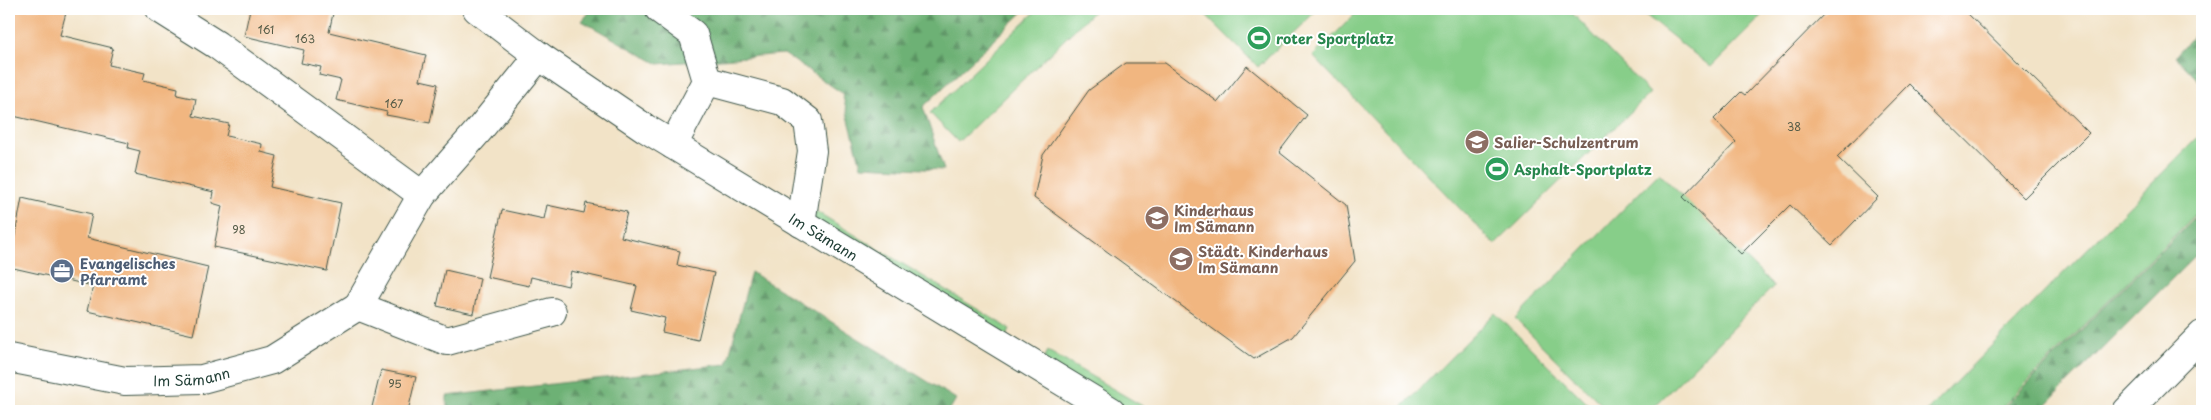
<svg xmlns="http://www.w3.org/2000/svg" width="2211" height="420" viewBox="0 0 2211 420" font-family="'Playpen Sans',sans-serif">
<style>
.green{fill:#87ce89;stroke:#53865e}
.forest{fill:url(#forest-firs);stroke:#467754}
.building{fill:#f1b680}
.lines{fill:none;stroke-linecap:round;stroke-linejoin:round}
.minor-casing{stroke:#3f564a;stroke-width:30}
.minor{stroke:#fff;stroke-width:28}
.labels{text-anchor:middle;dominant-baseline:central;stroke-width:4;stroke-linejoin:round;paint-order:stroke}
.number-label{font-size:11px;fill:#545b47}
.leisure-label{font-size:14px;font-weight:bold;fill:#27864d;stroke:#fff;text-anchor:start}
.education-label{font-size:14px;font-weight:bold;fill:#785e54;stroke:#fff;text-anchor:start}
.street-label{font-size:14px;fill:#1f3d34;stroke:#fff}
.service-label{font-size:14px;font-weight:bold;fill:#4e5e75;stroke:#fff;text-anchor:start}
</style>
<defs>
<pattern id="forest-firs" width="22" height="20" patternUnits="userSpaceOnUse" patternTransform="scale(1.25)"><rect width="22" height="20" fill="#6db175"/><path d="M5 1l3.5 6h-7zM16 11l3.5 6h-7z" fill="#599161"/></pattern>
</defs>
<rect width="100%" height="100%" fill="#fff"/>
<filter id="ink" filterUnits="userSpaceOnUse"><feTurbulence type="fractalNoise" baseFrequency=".02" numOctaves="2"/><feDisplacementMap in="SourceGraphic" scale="10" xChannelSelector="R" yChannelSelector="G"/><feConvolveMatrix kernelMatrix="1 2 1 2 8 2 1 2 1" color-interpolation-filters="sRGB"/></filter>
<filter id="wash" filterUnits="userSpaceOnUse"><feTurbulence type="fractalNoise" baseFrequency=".0096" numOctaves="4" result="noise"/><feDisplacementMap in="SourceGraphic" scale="20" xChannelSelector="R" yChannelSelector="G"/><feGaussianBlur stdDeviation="1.12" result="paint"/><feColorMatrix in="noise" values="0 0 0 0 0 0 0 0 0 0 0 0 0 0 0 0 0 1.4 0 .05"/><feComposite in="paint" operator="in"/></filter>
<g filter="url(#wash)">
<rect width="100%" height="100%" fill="#f2e3c7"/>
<path class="green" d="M1038,9H1096L958,142L930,113Z
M1200,9H1318L1258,67Z
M1360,9H1568L1650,93L1495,245L1313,56Z
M1638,9H1769L1711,67Z
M2202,133V208L1998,411H1927Z
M1659,173L1774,286L1650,411H1608L1515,319Z
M809,207L1010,329L1004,340L806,218Z
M1495,313L1595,411H1398Z
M1048,351L1151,411H1128L1042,362Z"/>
<path class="forest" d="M592,9H1026L923,107L944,170L861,166L842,93L784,54L658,64L582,21Z
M2202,27V84L2175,56Z
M2202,210V249L2040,411H2000Z
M751,272L956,399L949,411H447V396L727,364Z"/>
<g id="blocks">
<path class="building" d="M9,9H67L60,35L113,48L109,65L145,73L143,80L178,88L177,95L196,99L193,116L229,124L226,136L262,144L261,152L277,156L270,187L341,203L327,271L214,247L222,206L212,203L214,192L135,174L140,151L128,148L129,143L9,115Z
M250,9H334L329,32L426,55L420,80L438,84L430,123L386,115L387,112L336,100L341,80L319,75L321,67L301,63L304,50L244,36Z
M1829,9H1963L2089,133L2024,198L1909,84L1837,157L1878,197L1832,245L1790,205L1741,254L1683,197L1736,142L1714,119L1741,92L1745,95Z
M1126,63H1165L1218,102L1247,66L1307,115L1279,152L1346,205L1355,261L1293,337L1254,359L1034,198L1043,155L1089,90Z
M22,198L92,214L87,238L208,267L193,335L87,311L93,286L9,267Z
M586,203L627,212L621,237L680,251L677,265L714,273L698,340L662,332L665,318L631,310L637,286L571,271L568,286L531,277L529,286L487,277L502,210L544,219L547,205L584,213Z
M445,270L480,278L473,314L437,306Z
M381,370L416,377L408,411H371Z"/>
</g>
</g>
<g filter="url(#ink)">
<use href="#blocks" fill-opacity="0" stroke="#3f564a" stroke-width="1"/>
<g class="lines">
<defs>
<g id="minor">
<path d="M160,9L217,45L422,195"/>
<path id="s1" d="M477,9L539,56L645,128L1111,411"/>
<path d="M659,9L693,34L707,81L673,145"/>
<path d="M707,81L782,101L808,121L812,151L801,223"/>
<path d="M358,306L447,341L552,312"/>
<path id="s2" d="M9,358L125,381L202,379L272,360L358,306L422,195L480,129L539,56"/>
<path d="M2127,411L2202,335"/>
</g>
</defs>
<use href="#minor" class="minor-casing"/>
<use href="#minor" class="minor"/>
</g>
</g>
<defs>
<symbol id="stadium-disc" viewBox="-11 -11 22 22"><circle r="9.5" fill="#2e9e5b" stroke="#fff"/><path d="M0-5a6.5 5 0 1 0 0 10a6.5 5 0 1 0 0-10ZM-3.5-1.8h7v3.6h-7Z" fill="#fff"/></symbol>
<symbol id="school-disc" viewBox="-11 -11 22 22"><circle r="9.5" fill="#8d6e63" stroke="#fff"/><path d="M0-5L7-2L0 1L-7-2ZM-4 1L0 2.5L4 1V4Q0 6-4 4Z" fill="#fff"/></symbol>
<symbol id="office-disc" viewBox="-11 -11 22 22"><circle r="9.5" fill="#5c6f8a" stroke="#fff"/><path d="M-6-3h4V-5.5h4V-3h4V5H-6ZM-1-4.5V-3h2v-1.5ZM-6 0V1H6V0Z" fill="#fff"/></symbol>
</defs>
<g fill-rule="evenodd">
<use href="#stadium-disc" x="1245" y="24" width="28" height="28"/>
<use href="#school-disc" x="1463" y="128" width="28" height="28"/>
<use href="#stadium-disc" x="1483" y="155" width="28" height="28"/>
<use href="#school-disc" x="1143" y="204" width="28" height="28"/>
<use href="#school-disc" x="1167" y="245" width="28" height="28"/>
<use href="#office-disc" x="48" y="257" width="28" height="28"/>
</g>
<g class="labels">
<g class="number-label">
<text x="266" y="29">161</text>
<text x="305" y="38">163</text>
<text x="394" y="103">167</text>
<text x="1794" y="126">38</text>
<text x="239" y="229">98</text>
<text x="395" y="383">95</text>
</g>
<g class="leisure-label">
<text x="1276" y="38">roter Sportplatz</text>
<text x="1514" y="169">Asphalt-Sportplatz</text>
</g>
<g class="education-label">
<text x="1494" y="142">Salier-Schulzentrum</text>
<text x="1174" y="210">Kinderhaus<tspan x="1174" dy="16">Im Sämann</tspan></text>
<text x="1198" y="251">Städt. Kinderhaus<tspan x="1198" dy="16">Im Sämann</tspan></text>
</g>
<g class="street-label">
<text stroke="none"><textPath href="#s1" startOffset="415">Im Sämann</textPath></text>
<text stroke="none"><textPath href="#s2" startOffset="185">Im Sämann</textPath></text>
</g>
<g class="service-label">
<text x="80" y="263">Evangelisches<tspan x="80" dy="16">Pfarramt</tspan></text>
</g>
</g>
<rect width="2211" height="420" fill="none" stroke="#fff" stroke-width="30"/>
</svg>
